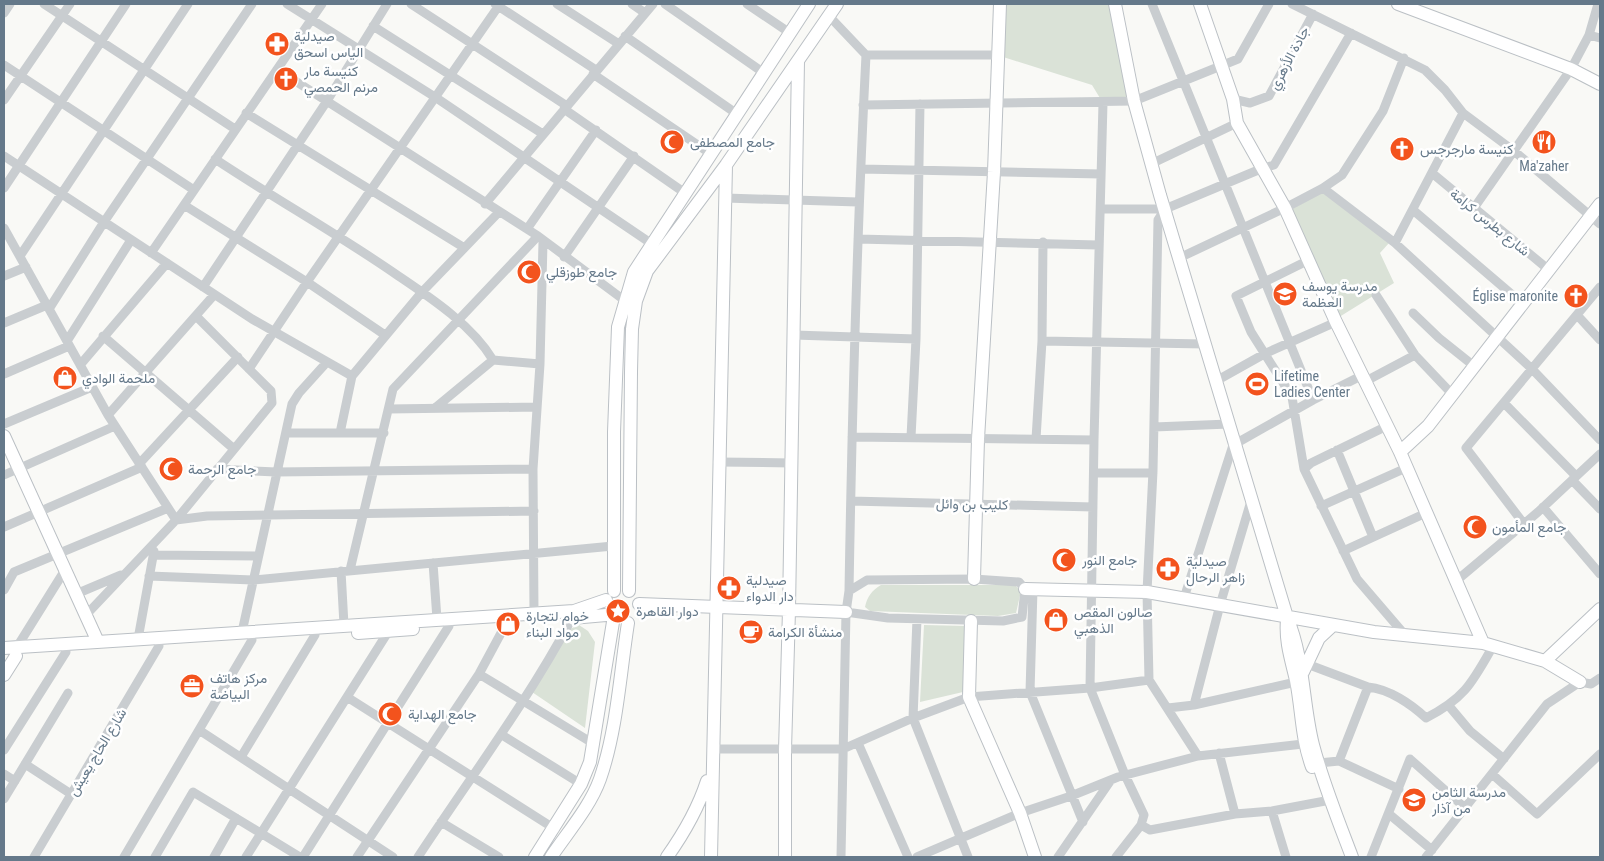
<svg xmlns="http://www.w3.org/2000/svg" width="1604" height="861" viewBox="0 0 1604 861" font-family="'Roboto Condensed',Vazirmatn,sans-serif">
<style>
.green{fill:#dae2d7}
.lines{fill:none;stroke-linecap:round;stroke-linejoin:round}
.secondary-casing{stroke:#bbc0c5;stroke-width:14}
.street{stroke:#c9cdd0;stroke-width:9}
.secondary{stroke:#fff;stroke-width:12}
.labels{text-anchor:middle;dominant-baseline:central;stroke-width:5;stroke-linejoin:round;paint-order:stroke}
.poi-label{font-size:14px;fill:#65798a;stroke:#fff;text-anchor:start}
.street-label{font-size:14px;fill:#65798a;stroke:#fff}
</style>
<rect width="100%" height="100%" fill="#f9f9f6"/>
<path class="green" d="M1000,4H1115L1134,101L1103,103L1092,85L997,55Z
M1322,192L1389,243L1380,253L1394,283L1336,319L1292,209Z
M881,585H1015L1021,591L1016,613L998,616L870,611L865,607C867,597 872,590 881,585Z
M579,625L588,631L595,642L585,728L532,692L570,629Z
M924,625L966,626L963,692L920,702Z"/>
<g class="lines">
<defs>
<path id="secondary" d="M1115,4L1134,101L1160,195L1287,617C1305,662 1302,701 1313,745C1323,783 1338,820 1352,857
M1200,4L1233,99L1237,123L1285,208L1336,322L1400,452L1483,643
M1398,4L1571,69L1600,84
M4,436L98,642
M1400,452L1428,426L1600,204
M974,579L978,439L994,172L1000,4
M1025,589L1147,592L1374,632L1483,643L1545,661L1580,682
M614,591V432L618,327L634,272L809,4
M629,591L631,372L632,329L636,301L647,271L726,165L837,4
M639,604L846,612
M572,618L606,615
M1287,620C1285,641 1291,659 1296,680C1302,710 1301,737 1312,767
M971,621L969,697L1020,813L1035,857
M358,633L413,629
M4,648L574,611L606,600
M1545,661L1600,609
M1303,672L1319,638L1333,625
M4,675L16,656
M535,857L581,784L590,762L613,622
M551,857C567,833 590,807 600,779C617,730 620,674 628,623
M667,857C684,833 698,809 707,781
M711,857L726,165
M785,857V750L789,610L798,61"/>
</defs>
<use href="#secondary" class="secondary-casing"/>
<path class="street" d="M44,4L235,129
M287,4L435,97L652,244
M411,4L567,106
M495,4L596,70
M557,4L619,44
M632,4L645,13
M665,4L764,73
M747,4L790,33
M1152,4L1313,400
M1292,4L1425,70L1445,90L1463,113L1514,151L1600,224
M4,13L10,4
M829,16L866,55H997
M373,26L543,134
M1589,35L1600,38
M625,36L737,114
M4,65L194,190
M278,70L538,236L624,300
M593,74L711,154
M1233,99L1250,103L1269,96L1313,14
M4,100L70,4
M1103,103L1094,440L1090,688L1125,775L1144,815L1141,825L1116,857
M863,105L1134,101L1238,59L1269,4
M564,109L685,193
M246,113L463,247
M4,156L252,319L352,376
M215,159C275,199 338,234 397,275C431,298 472,325 493,360L435,408
M1153,163L1237,123
M861,169L1101,174
M1432,173L1549,270
M4,188L126,4
M1323,188L1395,243L1532,369L1600,440
M725,198L858,202
M485,204L653,4
M184,205L307,282L385,335
M1474,208L1571,69L1589,35L1598,4
M1101,209H1165L1263,168L1274,165L1351,33
M1165,209L1158,220L1153,471L1147,592L1149,680L1198,756
M1413,210L1523,304
M4,228L108,415L176,520L207,516L534,511
M527,229L596,130
M858,239L1098,245
M1395,243L1463,113
M151,253L322,4
M20,256L188,4
M564,257L634,156
M1179,258L1285,208L1323,188L1342,175L1383,111L1404,58
M1309,260L1236,296L1251,332L1292,397L1304,469L1357,579L1405,635
M4,276L26,267
M203,287L327,101L387,4
M1376,295L1415,355L1452,394
M49,309L104,222L252,4
M1413,313L1439,338L1474,366
M1578,316L1600,340
M4,323L47,305
M794,335L916,339
M103,336L234,449
M67,341L131,240
M1042,341L1205,344
M493,360L540,364
M80,365L167,263
M249,369L307,282L500,4
M4,374L69,346
M1216,381L1266,353L1336,322
M1366,381L1415,355
M1504,403L1576,476
M389,409L537,407
M108,415L214,295
M4,424L92,387
M1154,427L1229,424
M287,433H384
M340,433L352,376L422,292L499,212
M852,437L1094,440
M911,437L916,339L920,104
M1036,439L1042,341L1043,242
M1235,444L1313,400L1363,375
M1337,450L1373,537
M718,462L792,463
M139,464L238,357
M217,469L276,472L533,469
M1304,469L1311,463L1387,426
M1094,473H1153
M4,475L115,426
M1572,480L1600,509
M851,501L1093,507
M1321,506L1406,468
M1543,507L1600,574
M1524,524L1466,448L1600,287
M4,527L142,467
M1343,551L1426,513
M153,555L257,556
M433,563L437,619
M350,570L393,389L538,236
M341,571L344,625
M149,576L253,580L613,546
M1456,581L1538,512L1600,454
M1033,589L1030,692L1083,822
M4,590L14,572L168,508
M76,594L121,575
M1184,598L1234,442
M846,612L888,618L1003,621L1022,617L1025,589L1019,582L974,579L867,580L849,591
M534,613L533,469L540,364L543,242
M86,615L176,520L272,403L271,391L196,316
M917,619L913,718L968,857
M242,632L292,404L299,393L327,362
M138,639L154,551
M17,647L65,570
M1307,664L1368,687C1389,689 1411,704 1426,718C1465,698 1472,683 1493,646
M479,674L594,744
M347,697L555,829
M1194,705L1220,605L1251,501
M1449,706L1470,731L1504,759
M1168,708L1194,705L1296,682
M199,730L393,857
M502,735L581,784
M858,743L908,857
M712,749H843L913,718L969,697L1090,688L1149,680
M4,750L66,652
M1219,753L1235,814
M241,757L315,635
M1339,761L1368,687
M1319,763L1339,761L1399,789
M25,764L71,794
M4,774L15,781
M1492,774L1537,814L1600,754
M4,799L68,693
M1272,811L1286,857
M1389,814L1432,850
M441,822L499,857
M1141,825L1150,830L1235,814L1272,811L1325,801
M34,857L159,646
M124,857L252,640
M155,857L193,792L300,857
M214,857L236,818
M246,857L388,632
M303,857L449,626
M357,857L479,674L507,622
M418,857C470,778 527,702 572,618
M841,857L846,612L849,591C852,412 857,233 866,55
M917,857L1020,813L1071,796L1118,777L1198,756L1303,744
M1058,857L1111,780
M1371,857L1410,759L1464,807
M1426,857L1547,704L1580,682L1591,684L1600,678"/>
<use href="#secondary" class="secondary"/>
</g>
<defs>
<symbol id="pharmacy-disc" viewBox="-11 -11 22 22"><circle r="9.5" fill="#f3531d" stroke="#fff"/><path d="M-2-6h4v4h4v4h-4v4h-4v-4h-4v-4h4Z" fill="#fff"/></symbol>
<symbol id="church-disc" viewBox="-11 -11 22 22"><circle r="9.5" fill="#f3531d" stroke="#fff"/><path d="M-1.2-6h2.4v3.5h3.3v2.4h-3.3V6h-2.4V-.1h-3.3v-2.4h3.3Z" fill="#fff"/></symbol>
<symbol id="mosque-disc" viewBox="-11 -11 22 22"><circle r="9.5" fill="#f3531d" stroke="#fff"/><path d="M3.5-4.9A6 6 0 1 0 3.5 4.9A5 5 0 1 1 3.5-4.9Z" fill="#fff"/></symbol>
<symbol id="restaurant-disc" viewBox="-11 -11 22 22"><circle r="9.5" fill="#f3531d" stroke="#fff"/><path d="M-5-6h1v4h1v-4h1v4h1v-4h1v5L-1.5 .5V6h-2V.5L-5-1ZM5-6V6H3V1.5H1.5Q1.5-4 5-6Z" fill="#fff"/></symbol>
<symbol id="school-disc" viewBox="-11 -11 22 22"><circle r="9.5" fill="#f3531d" stroke="#fff"/><path d="M0-5L7-2L0 1L-7-2ZM-4 1L0 2.5L4 1V4Q0 6-4 4Z" fill="#fff"/></symbol>
<symbol id="shop-disc" viewBox="-11 -11 22 22"><circle r="9.5" fill="#f3531d" stroke="#fff"/><path d="M-5-2.5h2.3a2.7 3.5 0 0 1 5.4 0H5L5.5 6h-11ZM-1.5-2.5h3a1.5 2.3 0 0 0-3 0Z" fill="#fff"/></symbol>
<symbol id="stadium-disc" viewBox="-11 -11 22 22"><circle r="9.5" fill="#f3531d" stroke="#fff"/><path d="M0-5a6.5 5 0 1 0 0 10a6.5 5 0 1 0 0-10ZM-3.5-1.8h7v3.6h-7Z" fill="#fff"/></symbol>
<symbol id="sight-disc" viewBox="-11 -11 22 22"><circle r="9.5" fill="#f3531d" stroke="#fff"/><path d="M0-6L1.8-2.2L6-1.7L2.9 1.2L3.7 5.4L0 3.3L-3.7 5.4L-2.9 1.2L-6-1.7L-1.8-2.2Z" fill="#fff"/></symbol>
<symbol id="cafe-disc" viewBox="-11 -11 22 22"><circle r="9.5" fill="#f3531d" stroke="#fff"/><path d="M-5.5-4.5H6V0H3Q3 3.5 0 3.5H-2.5Q-5.5 3.5-5.5 0ZM3-3.2v2h1.7v-2ZM-6 4.5H4V6H-6Z" fill="#fff"/></symbol>
<symbol id="office-disc" viewBox="-11 -11 22 22"><circle r="9.5" fill="#f3531d" stroke="#fff"/><path d="M-6-3h4V-5.5h4V-3h4V5H-6ZM-1-4.5V-3h2v-1.5ZM-6 0V1H6V0Z" fill="#fff"/></symbol>
</defs>
<g fill-rule="evenodd">
<use href="#pharmacy-disc" x="263" y="30" width="28" height="28"/>
<use href="#church-disc" x="272" y="65" width="28" height="28"/>
<use href="#mosque-disc" x="658" y="128" width="28" height="28"/>
<use href="#restaurant-disc" x="1530" y="128" width="28" height="28"/>
<use href="#church-disc" x="1388" y="135" width="28" height="28"/>
<use href="#mosque-disc" x="515" y="258" width="28" height="28"/>
<use href="#school-disc" x="1271" y="280" width="28" height="28"/>
<use href="#church-disc" x="1562" y="282" width="28" height="28"/>
<use href="#shop-disc" x="51" y="364" width="28" height="28"/>
<use href="#stadium-disc" x="1243" y="370" width="28" height="28"/>
<use href="#mosque-disc" x="157" y="455" width="28" height="28"/>
<use href="#mosque-disc" x="1461" y="513" width="28" height="28"/>
<use href="#mosque-disc" x="1050" y="546" width="28" height="28"/>
<use href="#pharmacy-disc" x="1154" y="555" width="28" height="28"/>
<use href="#pharmacy-disc" x="715" y="574" width="28" height="28"/>
<use href="#sight-disc" x="604" y="597" width="28" height="28"/>
<use href="#shop-disc" x="1042" y="606" width="28" height="28"/>
<use href="#shop-disc" x="494" y="610" width="28" height="28"/>
<use href="#cafe-disc" x="737" y="618" width="28" height="28"/>
<use href="#office-disc" x="178" y="672" width="28" height="28"/>
<use href="#mosque-disc" x="376" y="700" width="28" height="28"/>
<use href="#school-disc" x="1400" y="786" width="28" height="28"/>
</g>
<g class="labels">
<g class="poi-label">
<text x="294" y="36">صيدلية<tspan x="294" dy="16">الياس اسحق</tspan></text>
<text x="304" y="71">كنيسة مار<tspan x="304" dy="16">مرنم الحمصي</tspan></text>
<text x="690" y="142">جامع المصطفى</text>
<text x="1420" y="149">كنيسة مارجرجس</text>
<text x="1544" y="166" text-anchor="middle">Ma'zaher</text>
<text x="546" y="272">جامع طوزقلي</text>
<text x="1302" y="286">مدرسة يوسف<tspan x="1302" dy="16">العظمة</tspan></text>
<text x="1558" y="296" text-anchor="end">Église maronite</text>
<text x="1274" y="376">Lifetime<tspan x="1274" dy="16">Ladies Center</tspan></text>
<text x="82" y="378">ملحمة الوادي</text>
<text x="188" y="469">جامع الرحمة</text>
<text x="1492" y="527">جامع المأمون</text>
<text x="1082" y="560">جامع النور</text>
<text x="1186" y="561">صيدلية<tspan x="1186" dy="16">زاهر الرحال</tspan></text>
<text x="746" y="580">صيدلية<tspan x="746" dy="16">دار الدواء</tspan></text>
<text x="636" y="611">دوار القاهرة</text>
<text x="1074" y="612">صالون المقص<tspan x="1074" dy="16">الذهبي</tspan></text>
<text x="526" y="616">خوام لتجارة<tspan x="526" dy="16">مواد البناء</tspan></text>
<text x="768" y="632">منشأة الكرامة</text>
<text x="210" y="678">مركز هاتف<tspan x="210" dy="16">البياضة</tspan></text>
<text x="408" y="714">جامع الهداية</text>
<text x="1432" y="792">مدرسة الثامن<tspan x="1432" dy="16">من آذار</tspan></text>
</g>
<g class="street-label">
<text transform="translate(1289 58) rotate(-62)">جادة الأزهري</text>
<text transform="translate(1490 222) rotate(39)">شارع بطرس كرامة</text>
<text transform="translate(972 504) rotate(1)">كليب بن وائل</text>
<text transform="translate(97 752) rotate(-59)">شارع الحاج يعيش</text>
</g>
</g>
<rect width="1604" height="861" fill="none" stroke="#65798a" stroke-width="10"/>
</svg>
